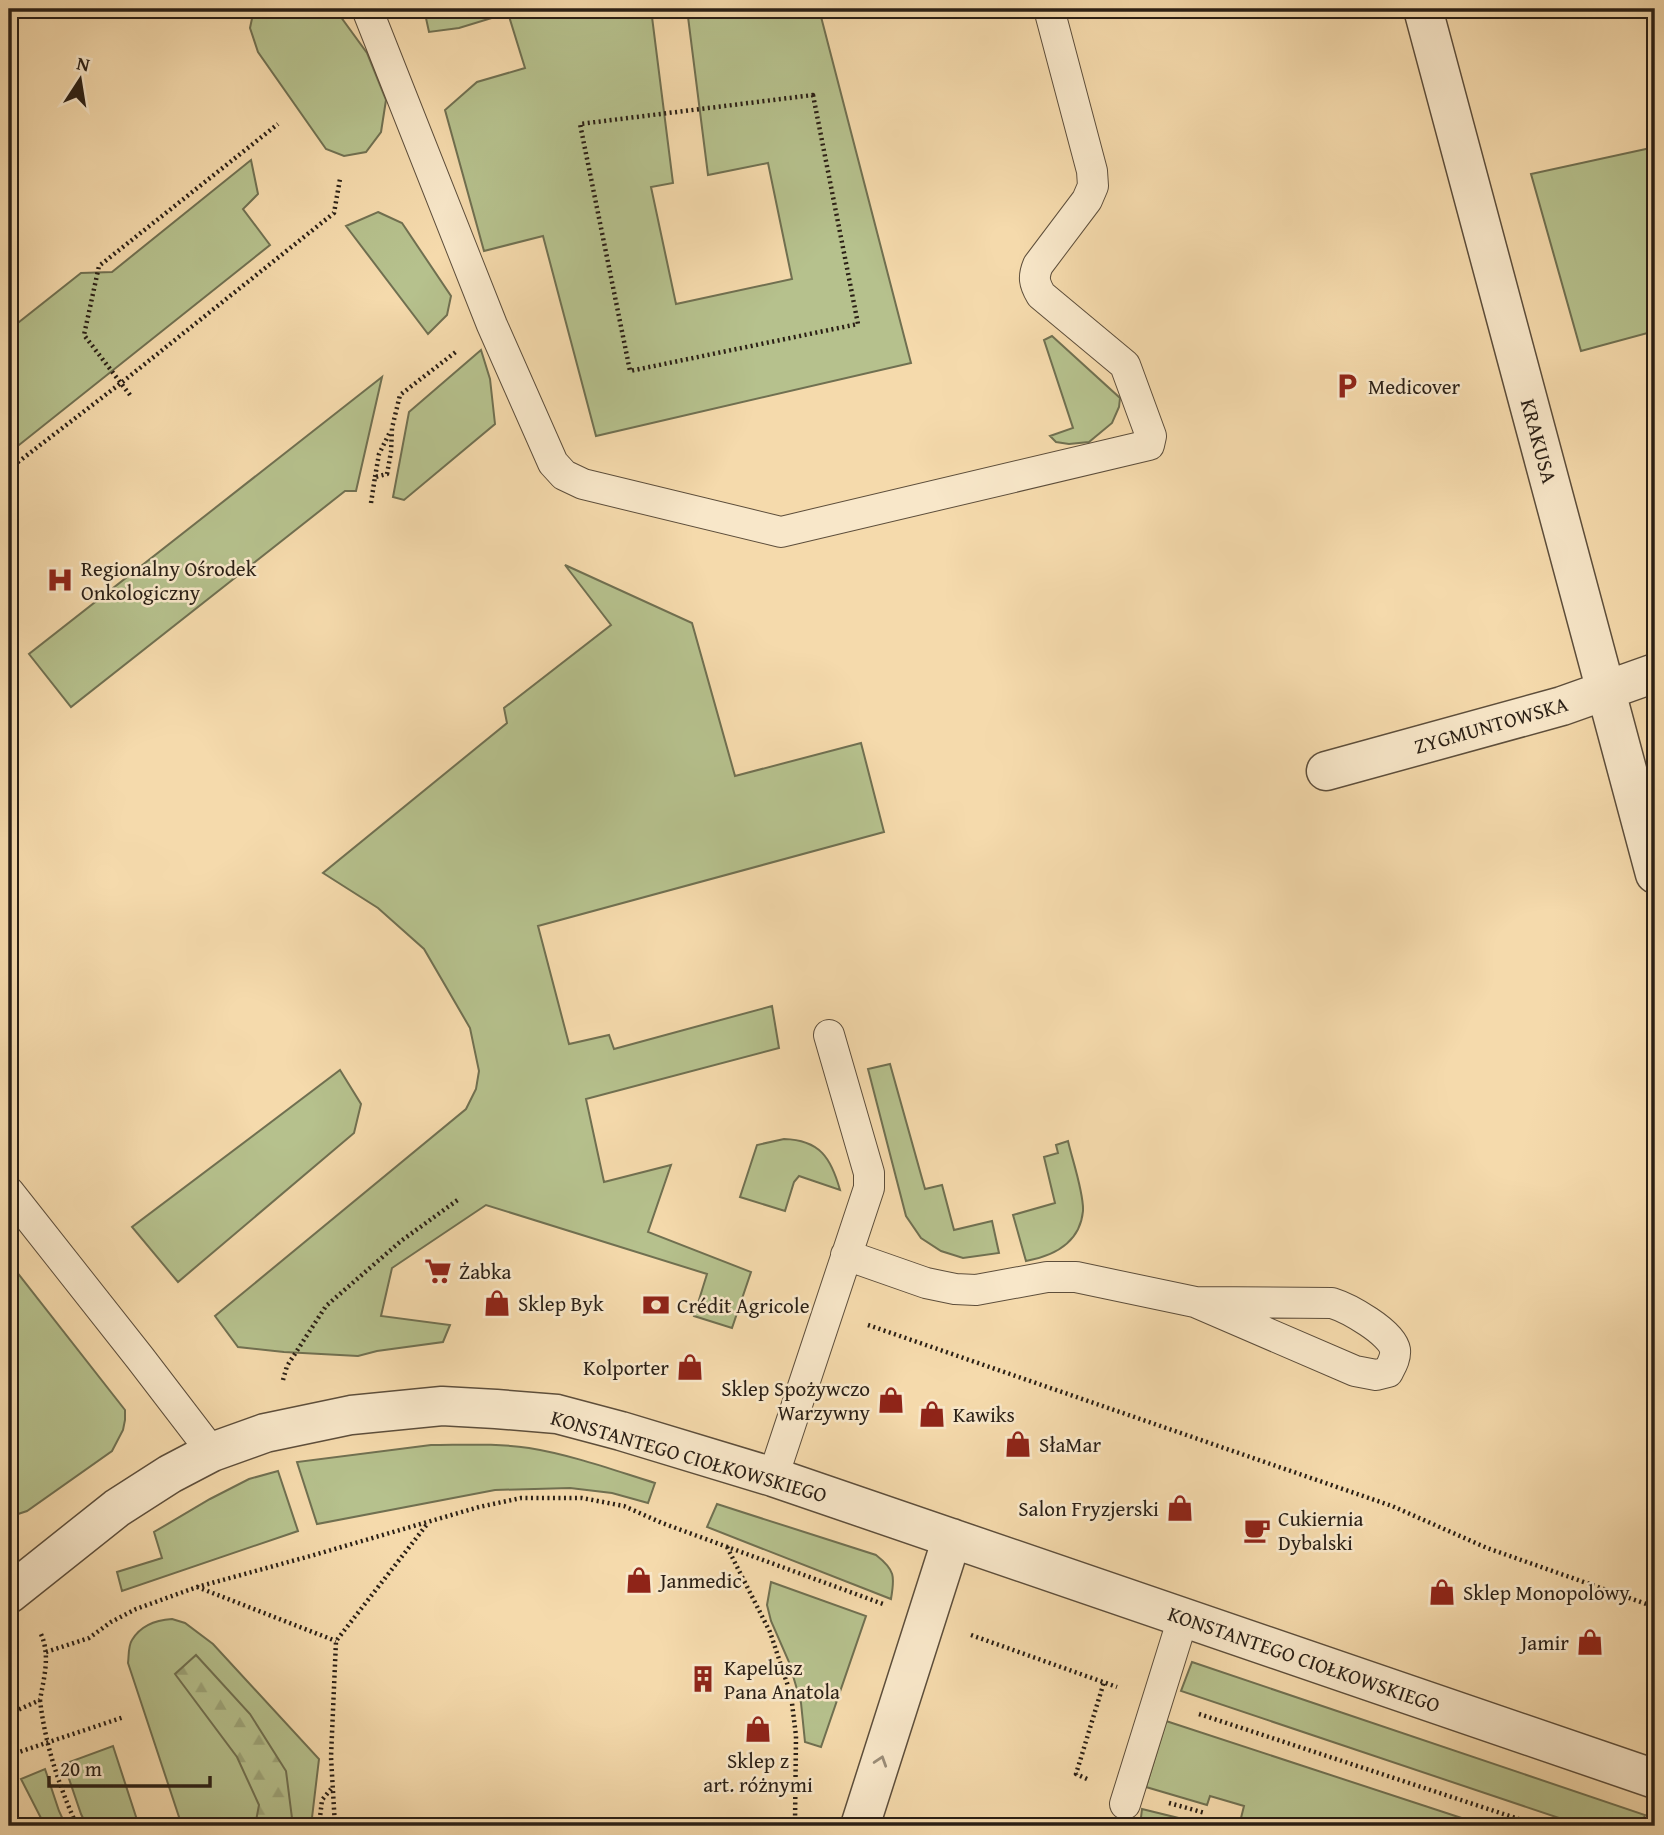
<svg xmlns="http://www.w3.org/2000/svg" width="1664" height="1835" viewBox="0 0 1664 1835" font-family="'Gentium Book Plus',serif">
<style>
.grass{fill:#b6c18d;stroke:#707051;stroke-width:2}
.forest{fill:url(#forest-firs);stroke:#707051;stroke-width:2}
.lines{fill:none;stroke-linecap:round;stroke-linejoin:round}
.service-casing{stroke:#5d4e3b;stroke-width:32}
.minor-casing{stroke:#5d4e3b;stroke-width:41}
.path{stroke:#2a1f15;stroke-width:4.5;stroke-dasharray:2 3.5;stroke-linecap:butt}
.service{stroke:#f8e7c9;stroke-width:30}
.minor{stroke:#f8e7c9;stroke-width:38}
.oneway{stroke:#9b8d78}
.labels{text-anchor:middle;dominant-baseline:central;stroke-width:5;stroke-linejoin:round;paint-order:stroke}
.poi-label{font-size:21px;fill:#2a1f15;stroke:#f8e7c9;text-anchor:start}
.street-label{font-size:21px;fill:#2a1f15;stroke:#f8e7c9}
</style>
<defs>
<pattern id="forest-firs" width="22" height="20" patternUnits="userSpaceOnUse" patternTransform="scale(1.75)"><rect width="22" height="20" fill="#b6c18d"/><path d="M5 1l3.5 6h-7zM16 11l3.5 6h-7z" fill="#9da579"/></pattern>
</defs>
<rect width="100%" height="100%" fill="#f5daac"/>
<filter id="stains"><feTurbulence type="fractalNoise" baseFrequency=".00286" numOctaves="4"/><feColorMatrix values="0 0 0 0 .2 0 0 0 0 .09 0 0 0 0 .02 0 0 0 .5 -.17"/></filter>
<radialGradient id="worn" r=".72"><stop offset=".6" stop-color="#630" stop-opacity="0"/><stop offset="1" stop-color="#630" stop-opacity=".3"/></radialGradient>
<path class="grass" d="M254,9H335L367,53L386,100L381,132L366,152L344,156L326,149L258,52L250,28Z
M424,9H651L673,183L651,187L676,304L792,279L768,163L708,175L687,9H819L911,363L596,436L543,236L484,251L445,110L477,82L525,68L508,13L459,28L429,32Z
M1655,147V331L1581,351L1531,174Z
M251,160L258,194L243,209L270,245L9,453V330L81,273L112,272Z
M378,212L402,223L451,296L447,315L428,334L346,226Z
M1052,336L1120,398L1119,407L1112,423L1089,442L1069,444L1056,442L1050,436L1073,428L1044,340Z
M481,350L490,379L495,424L404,500L393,497L409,412Z
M382,377L356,491H345L71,707L29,654Z
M565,565L692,623L735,776L861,743L884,832L538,926L569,1044L609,1035L614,1049L772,1006L779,1048L586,1099L604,1182L671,1165L648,1232L751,1272L732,1328L694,1316L707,1274L486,1205L392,1268L381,1316L450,1325L443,1342L377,1351L358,1356L284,1352L238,1347L215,1316L466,1109L476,1089L479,1071L470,1028L424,949L378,908L323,873L507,723L504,708L611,625Z
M890,1064L925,1189L942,1185L954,1230L992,1221L999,1253L963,1258L941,1251L921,1238L906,1216L868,1069Z
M340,1070L361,1104L354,1133L178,1282L132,1227Z
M784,1139C820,1140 831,1158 840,1190L799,1176L794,1182L785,1211L740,1197L757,1145Z
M1068,1141C1072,1159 1084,1193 1083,1211C1080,1243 1053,1256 1026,1261L1013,1215L1055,1203L1044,1157L1058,1153L1056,1145Z
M9,1262L125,1410V1420L123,1430L112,1451L27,1511L9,1517Z
M431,1445C463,1445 497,1443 529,1448C572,1455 613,1470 655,1483L648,1503L612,1493L570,1488L495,1490L317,1524L297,1462Z
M278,1471L298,1531L122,1591L117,1572L162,1558L154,1532L210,1499L249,1479Z
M717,1504L876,1555C895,1570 895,1576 891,1599L707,1527Z
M771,1582L866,1616L821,1747L805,1742L801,1703L789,1662L771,1621L767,1605Z
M172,1619L185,1623L213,1644L319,1759L311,1826H182L128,1663C129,1656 128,1646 132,1640C141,1625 156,1620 172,1619Z
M1192,1662L1645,1815L1641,1826H1583L1181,1691Z
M1166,1721L1486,1826H1239L1244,1806L1210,1796L1207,1805L1146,1787Z
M113,1746L139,1826H87L81,1814L66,1770L64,1764Z
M45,1769L59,1811L66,1826H45L21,1779Z
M1142,1809L1203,1824L1202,1826H1140Z"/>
<path class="forest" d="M196,1655L250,1714L286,1771L293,1826H255L259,1805L237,1757L175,1674Z"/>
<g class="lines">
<defs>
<path id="service" d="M367,9L492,325L553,463L564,475L583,484L781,532L1149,445L1151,436L1125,365L1041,295C1034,283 1033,277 1038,265L1087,200L1093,186L1092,171L1049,9
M9,1192L140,1358L212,1452
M846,1255L926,1283L955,1289L976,1290L1047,1277H1076L1195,1302L1332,1303C1348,1308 1392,1332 1395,1350C1396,1358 1391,1366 1388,1372L1376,1375L1355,1371L1195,1302
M773,1477L869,1188V1173L829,1035
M1125,1804L1183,1618"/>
<path id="minor" d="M1423,9L1655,874
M1326,771L1562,706L1655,673
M9,1594L117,1508L170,1474L212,1452L265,1433L351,1415L442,1406L496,1409L557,1414L621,1431L773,1477L1655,1779
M860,1826L952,1538"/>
</defs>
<use href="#service" class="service-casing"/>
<use href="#minor" class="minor-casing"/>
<path class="path" d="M813,95L858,324L630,371L580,124Z
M130,395L84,335L99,266L278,124
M9,469L121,383L334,213L340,179
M375,477L379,454L390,432
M371,503L375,477L387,474L391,452L392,428L400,395L457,351
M868,1325L1392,1506L1487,1548L1655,1607
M283,1380L287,1366L326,1306L401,1241L459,1199
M727,1547L770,1632L791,1695L796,1736L795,1823L793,1826
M197,1587L336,1641
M971,1635L1117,1687
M46,1652L89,1638L111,1622L136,1609L197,1587L314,1555L479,1507L521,1498H582L624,1506L662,1523L883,1604
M40,1700C45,1744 59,1786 77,1826
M9,1714L40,1700C44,1677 51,1654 40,1632
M1199,1714L1540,1826
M10,1755L124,1717
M1087,1779L1076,1774L1104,1682
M1169,1803L1205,1813
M319,1826L322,1800L331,1789
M335,1826L331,1757L336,1641L428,1523"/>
<use href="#service" class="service"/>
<use href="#minor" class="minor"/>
</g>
<defs><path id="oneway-chevron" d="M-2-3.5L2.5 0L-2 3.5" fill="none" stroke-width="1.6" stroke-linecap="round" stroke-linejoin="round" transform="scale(1.75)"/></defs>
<use class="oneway" href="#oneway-chevron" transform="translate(881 1761) rotate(-72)"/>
<defs>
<symbol id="parking-bare" viewBox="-9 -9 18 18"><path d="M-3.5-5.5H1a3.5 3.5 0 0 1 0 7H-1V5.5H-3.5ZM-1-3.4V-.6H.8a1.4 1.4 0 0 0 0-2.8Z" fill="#8f2418" stroke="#f8e7c9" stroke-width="2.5" paint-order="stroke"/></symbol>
<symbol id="hospital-bare" viewBox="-9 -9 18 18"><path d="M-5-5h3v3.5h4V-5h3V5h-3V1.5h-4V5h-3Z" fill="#8f2418" stroke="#f8e7c9" stroke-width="2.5" paint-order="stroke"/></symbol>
<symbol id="supermarket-bare" viewBox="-9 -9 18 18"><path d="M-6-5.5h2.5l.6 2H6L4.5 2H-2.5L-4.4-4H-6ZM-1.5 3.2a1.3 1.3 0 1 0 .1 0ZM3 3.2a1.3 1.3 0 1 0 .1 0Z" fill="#8f2418" stroke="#f8e7c9" stroke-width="2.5" paint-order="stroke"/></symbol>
<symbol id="shop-bare" viewBox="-9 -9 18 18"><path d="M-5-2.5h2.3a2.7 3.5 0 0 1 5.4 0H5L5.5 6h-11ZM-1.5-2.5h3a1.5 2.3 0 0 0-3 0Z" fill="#8f2418" stroke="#f8e7c9" stroke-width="2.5" paint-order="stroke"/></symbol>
<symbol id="bank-bare" viewBox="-9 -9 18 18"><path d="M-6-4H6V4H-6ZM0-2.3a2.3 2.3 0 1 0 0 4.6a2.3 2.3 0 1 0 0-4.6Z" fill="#8f2418" stroke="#f8e7c9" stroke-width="2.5" paint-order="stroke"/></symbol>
<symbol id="cafe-bare" viewBox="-9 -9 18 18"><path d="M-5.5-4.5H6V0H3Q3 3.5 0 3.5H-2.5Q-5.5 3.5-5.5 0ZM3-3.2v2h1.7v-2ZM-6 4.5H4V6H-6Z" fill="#8f2418" stroke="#f8e7c9" stroke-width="2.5" paint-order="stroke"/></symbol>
<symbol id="building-bare" viewBox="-9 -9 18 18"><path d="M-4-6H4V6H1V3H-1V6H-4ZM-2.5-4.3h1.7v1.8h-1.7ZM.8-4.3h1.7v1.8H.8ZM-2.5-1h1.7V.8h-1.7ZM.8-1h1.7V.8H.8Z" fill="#8f2418" stroke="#f8e7c9" stroke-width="2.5" paint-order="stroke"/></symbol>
</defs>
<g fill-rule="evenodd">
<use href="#parking-bare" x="1328" y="367" width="38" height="38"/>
<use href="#hospital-bare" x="41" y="561" width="38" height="38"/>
<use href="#supermarket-bare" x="419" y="1252" width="38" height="38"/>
<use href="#shop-bare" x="478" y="1284" width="38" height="38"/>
<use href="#bank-bare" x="637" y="1286" width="38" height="38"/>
<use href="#shop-bare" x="671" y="1348" width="38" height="38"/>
<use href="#shop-bare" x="872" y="1381" width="38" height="38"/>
<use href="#shop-bare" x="913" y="1395" width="38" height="38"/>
<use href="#shop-bare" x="999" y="1425" width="38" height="38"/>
<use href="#shop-bare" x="1161" y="1489" width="38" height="38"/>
<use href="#cafe-bare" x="1238" y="1511" width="38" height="38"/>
<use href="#shop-bare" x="620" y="1561" width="38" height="38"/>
<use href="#shop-bare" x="1423" y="1573" width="38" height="38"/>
<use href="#shop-bare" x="1571" y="1623" width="38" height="38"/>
<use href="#building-bare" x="684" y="1660" width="38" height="38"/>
<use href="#shop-bare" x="739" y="1710" width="38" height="38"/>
</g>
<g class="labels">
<g class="poi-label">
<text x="1368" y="386">Medicover</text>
<text x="81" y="568">Regionalny Ośrodek<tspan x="81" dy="24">Onkologiczny</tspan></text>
<text x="459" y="1271">Żabka</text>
<text x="518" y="1303">Sklep Byk</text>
<text x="677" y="1305">Crédit Agricole</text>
<text x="669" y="1367" text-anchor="end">Kolporter</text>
<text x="870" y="1388" text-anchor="end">Sklep Spożywczo<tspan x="870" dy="24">Warzywny</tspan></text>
<text x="953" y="1414">Kawiks</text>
<text x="1039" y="1444">SłaMar</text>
<text x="1159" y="1508" text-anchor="end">Salon Fryzjerski</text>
<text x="1278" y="1518">Cukiernia<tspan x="1278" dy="24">Dybalski</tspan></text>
<text x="660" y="1580">Janmedic</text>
<text x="1463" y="1592">Sklep Monopolowy</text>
<text x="1569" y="1642" text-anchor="end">Jamir</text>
<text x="724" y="1667">Kapelusz<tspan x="724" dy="24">Pana Anatola</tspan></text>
<text x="758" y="1760" text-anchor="middle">Sklep z<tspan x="758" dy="24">art. różnymi</tspan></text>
</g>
<g class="street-label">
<text transform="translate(1539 441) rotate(75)">KRAKUSA</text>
<text transform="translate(1491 725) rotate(-16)">ZYGMUNTOWSKA</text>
<text transform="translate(689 1456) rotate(16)">KONSTANTEGO CIOŁKOWSKIEGO</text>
<text transform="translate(1304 1659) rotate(19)">KONSTANTEGO CIOŁKOWSKIEGO</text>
</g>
</g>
<rect width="1664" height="1835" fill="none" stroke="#f5daac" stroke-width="35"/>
<rect x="10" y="10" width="1643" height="1814" fill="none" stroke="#2a1f15" stroke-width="3.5"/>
<rect x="18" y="18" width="1629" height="1800" fill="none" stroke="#2a1f15" stroke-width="2"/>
<g transform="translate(80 80) rotate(12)" stroke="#f8e7c9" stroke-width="5" paint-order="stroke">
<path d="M0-5L12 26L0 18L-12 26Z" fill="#2a1f15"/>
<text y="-10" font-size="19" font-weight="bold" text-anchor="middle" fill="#2a1f15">N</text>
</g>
<path d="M49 1776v10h161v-10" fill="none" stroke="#2a1f15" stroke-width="3.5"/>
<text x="60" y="1776" font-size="21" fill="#2a1f15" stroke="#f8e7c9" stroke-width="5" paint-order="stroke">20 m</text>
<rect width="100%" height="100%" filter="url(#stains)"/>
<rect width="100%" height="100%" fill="url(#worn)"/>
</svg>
